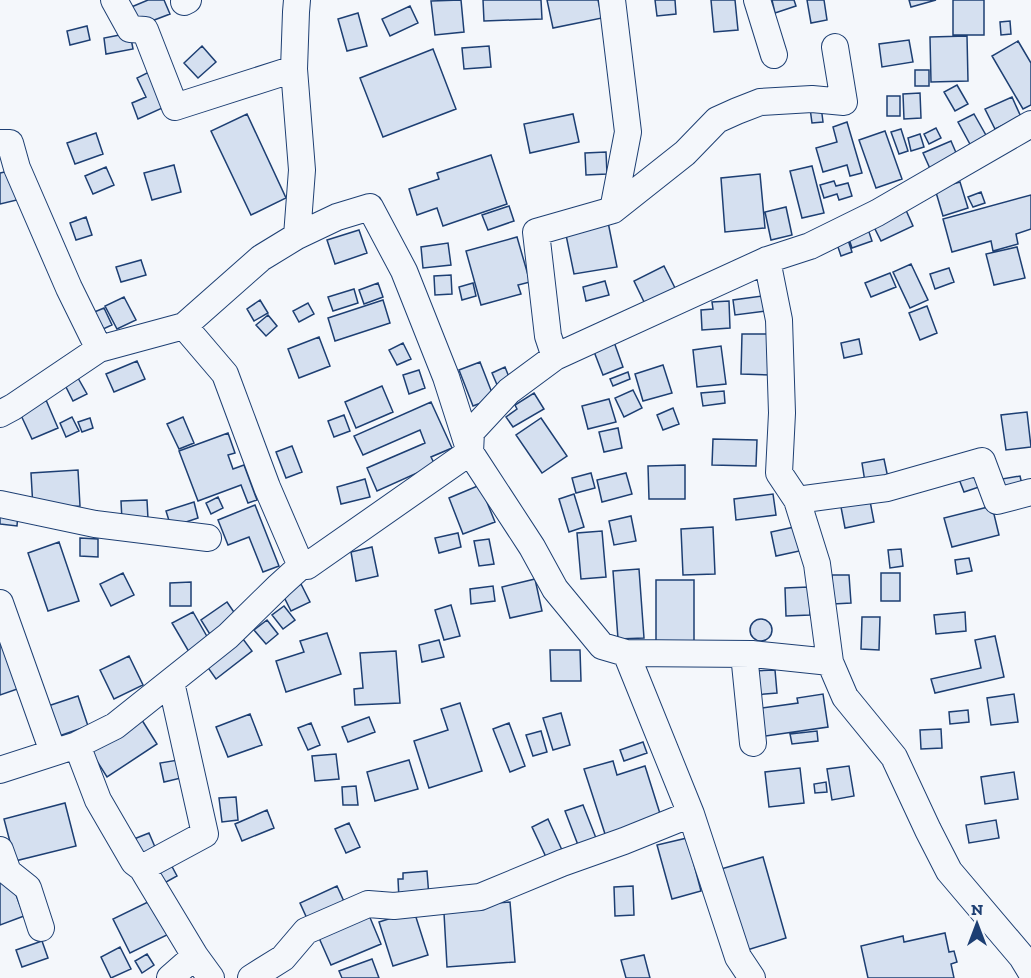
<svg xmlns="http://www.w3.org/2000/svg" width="1031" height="978" viewBox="0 0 1031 978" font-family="'Zilla Slab',serif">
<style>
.building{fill:#d5e0f0;stroke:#1d3f73;stroke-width:1.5}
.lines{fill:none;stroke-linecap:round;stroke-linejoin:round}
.street-casing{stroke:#1d3f73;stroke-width:28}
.street{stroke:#f4f7fb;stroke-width:26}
</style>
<rect width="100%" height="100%" fill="#f4f7fb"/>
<path class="building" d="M148,0H164L170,14L136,27L129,8Z
M461,0L464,32L435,35L431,1Z
M483,0H541L542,19L484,21Z
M547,0H598L602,18L553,28Z
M655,0H675L676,14L657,16Z
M711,0H735L738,30L714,32Z
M772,0H794L796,6L775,13Z
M807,0H824L827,20L811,23Z
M909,0H936L911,7Z
M953,0H984V35H953Z
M410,6L418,23L390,36L382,19Z
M358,13L367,46L347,51L338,19Z
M1010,21L1011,34L1001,35L1000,22Z
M87,26L90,40L70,45L67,31Z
M130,33L133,49L106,54L104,38Z
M967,36L968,81L931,82L930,37Z
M909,40L913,62L882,67L879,44Z
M1018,41L1031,63V105L1023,109L992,56Z
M202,46L216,62L198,78L184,63Z
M489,46L491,67L464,69L462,48Z
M433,49L456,109L383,137L360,78Z
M153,70L169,105L138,119L132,103L146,97L137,78Z
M915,70H929V86H915Z
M957,85L968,104L955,111L944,92Z
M920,93L921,118L904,119L903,94Z
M887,96H900V116H887Z
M1012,97L1021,117L995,129L985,109Z
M821,106L823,122L812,123L810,108Z
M247,114L286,198L251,215L211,131Z
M573,114L579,142L530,153L524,124Z
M974,114L987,137L971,146L958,122Z
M847,122L862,173L850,176L847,165L823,172L816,148L837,142L833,127Z
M936,128L941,138L929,144L924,134Z
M901,129L908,151L899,154L891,132Z
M885,131L902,179L876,188L859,140Z
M96,133L103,154L75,164L67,143Z
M920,134L924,147L911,151L908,138Z
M951,141L960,162L932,173L923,153Z
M606,152L607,174L586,175L585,153Z
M491,155L507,204L443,226L437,208L417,215L409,189L439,179L437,173Z
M174,165L181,192L152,200L144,173Z
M812,166L824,213L802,218L790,171Z
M106,167L114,185L93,194L85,176Z
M14,170L21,199L0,204V173Z
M760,174L765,228L725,232L721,178Z
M834,181L836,186L848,183L852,196L839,200L837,194L824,198L820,185Z
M960,182L968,208L943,216L935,189Z
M981,192L985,203L973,207L968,197Z
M1031,195V229L1016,234L1018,244L993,251L991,241L952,252L943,219Z
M509,206L514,221L488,230L482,215Z
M786,207L792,235L771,240L765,212Z
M905,208L913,226L881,241L872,223Z
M86,217L92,235L76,240L70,223Z
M608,222L617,267L574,274L565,230Z
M867,226L872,241L852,248L847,233Z
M359,230L367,253L335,264L327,240Z
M517,237L530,282L518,285L521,294L481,305L466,251Z
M848,240L852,252L841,256L837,244Z
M448,243L451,265L423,268L421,247Z
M1017,247L1025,278L994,285L986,254Z
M141,260L146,275L121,282L116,267Z
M911,264L928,300L910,308L893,272Z
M664,266L676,290L646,306L634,281Z
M949,268L954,282L935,289L930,274Z
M890,273L896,287L871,297L865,283Z
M451,275L452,294L435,295L434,276Z
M605,281L609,295L586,301L583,287Z
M378,283L383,297L364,304L359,290Z
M473,283L476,296L462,300L459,287Z
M354,289L358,303L333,311L328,297Z
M762,296L765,311L735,315L733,300Z
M124,297L136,320L117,329L105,306Z
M260,300L268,313L254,321L247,309Z
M383,300L390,323L335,341L328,318Z
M729,301L730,328L702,330L701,310L713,309L712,302Z
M308,303L314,314L299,322L293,311Z
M927,306L937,333L920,340L909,313Z
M104,308L112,325L101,330L92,313Z
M268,315L277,326L266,336L256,325Z
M742,334H772L771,375L741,374Z
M319,337L330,366L299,378L288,349Z
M859,339L862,354L844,358L841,343Z
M614,342L623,367L603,375L593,349Z
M403,343L411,359L397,365L389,350Z
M721,346L726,384L697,387L693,350Z
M137,361L145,379L114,392L106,374Z
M480,362L494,398L473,406L459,370Z
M663,365L672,393L643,401L635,374Z
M505,367L511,382L498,387L492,373Z
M419,370L425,388L409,394L403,375Z
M628,372L630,379L613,386L610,379Z
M78,378L87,394L73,401L65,385Z
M382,386L393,412L356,428L345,402Z
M633,390L642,408L624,417L615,398Z
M724,391L725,403L703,406L701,393Z
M534,393L544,409L513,427L506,417L517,409L515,405Z
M609,399L616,422L588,429L582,406Z
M46,400L58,428L32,439L19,411Z
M431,402L452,448L431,457L435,465L377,491L367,468L425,443L420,430L363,455L354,436Z
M673,408L679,424L663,430L657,415Z
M1027,412L1031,447L1006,450L1001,415Z
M344,415L350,431L334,437L328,421Z
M72,417L79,431L66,437L60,423Z
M183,417L194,443L179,449L167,424Z
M90,418L93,428L82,432L78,422Z
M541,418L567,456L542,473L516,435Z
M618,428L622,448L604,452L599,432Z
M228,433L235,453L228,455L233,469L244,465L257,500L248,503L241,485L198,501L179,451Z
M713,439L757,440L756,466L712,465Z
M292,446L302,472L286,478L276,452Z
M884,459L888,478L865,482L862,463Z
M685,465V499H649L648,466Z
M973,468L979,487L964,492L957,474Z
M78,470L80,506L33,508L31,473Z
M591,473L595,488L576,493L572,478Z
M626,473L632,494L602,502L597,480Z
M1020,476L1023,489L999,493L996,480Z
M365,479L370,497L341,504L337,487Z
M480,485L495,522L463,534L449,498Z
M574,494L584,527L569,532L559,499Z
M773,494L776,515L736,520L734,499Z
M218,497L223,508L211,514L206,503Z
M147,500L148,519L122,521L121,501Z
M870,501L874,522L845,528L841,507Z
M194,502L198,518L171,527L166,511Z
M255,505L279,566L263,572L249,537L228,545L218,520Z
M992,506L999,535L952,547L944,518Z
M0,512L18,513L17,526L0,524Z
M631,516L636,541L614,545L609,521Z
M799,526L804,550L776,556L771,532Z
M713,527L715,574L683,575L681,529Z
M602,531L606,577L581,579L577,533Z
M458,533L461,547L439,553L435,538Z
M80,538L98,539V557L80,556Z
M489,539L494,564L479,566L474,541Z
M59,542L79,601L48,611L28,553Z
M372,547L378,576L356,581L351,552Z
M901,549L903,566L890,568L888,550Z
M969,558L972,571L957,574L955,560Z
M639,569L644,638L618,639L613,571Z
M123,573L134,595L111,606L100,584Z
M881,573H900V601H881Z
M832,575H849L851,603L833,604Z
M535,579L542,611L510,618L502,587Z
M656,580H694V646H656Z
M191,582V606H170V583Z
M301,584L310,602L291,611L282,593Z
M493,586L495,601L471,604L470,589Z
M809,587L810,615L786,616L785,588Z
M227,602L238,618L211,636L201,620Z
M451,605L460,636L444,640L435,610Z
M284,606L295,620L283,629L272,615Z
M193,612L209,640L189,652L172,623Z
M965,612L966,631L936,634L934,615Z
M862,617H880L879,650L861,649Z
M750 630a11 11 0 1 1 22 0a11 11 0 1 1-22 0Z
M267,620L278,634L266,644L254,630Z
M0,626L23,687L0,695Z
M327,633L341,674L286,692L276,661L304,652L300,641Z
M240,635L252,651L216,679L204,662Z
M995,636L1004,677L935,693L931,679L981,668L975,640Z
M439,640L444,657L422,662L419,645Z
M550,650H580L581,681H551Z
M396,651L400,703L355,705L354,689L363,688L360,653Z
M129,656L143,685L114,699L100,670Z
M775,670L777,693L754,695L753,671Z
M823,694L828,727L758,737L754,709L798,703L797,698Z
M1014,694L1018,722L991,725L987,698Z
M78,696L88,726L59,736L48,706Z
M460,703L482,771L429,788L414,741L448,730L441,709Z
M968,710L969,722L950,724L949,712Z
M561,713L570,745L553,750L543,718Z
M250,714L262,745L228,757L216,727Z
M140,717L157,744L107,777L90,750Z
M369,717L375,732L348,742L342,727Z
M311,723L320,745L308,750L298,728Z
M509,723L525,766L510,772L493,729Z
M941,729L942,748L921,749L920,730Z
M541,731L547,752L533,756L526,735Z
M817,731L818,741L792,744L790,734Z
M643,742L647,753L624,761L620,750Z
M336,754L339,779L315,781L312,756Z
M178,760L181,778L164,782L160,763Z
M409,760L418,789L375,801L367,772Z
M613,761L617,775L645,766L662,820L606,837L584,769Z
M849,766L854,796L832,800L827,769Z
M800,768L804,803L769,807L765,772Z
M1014,772L1018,799L985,804L981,777Z
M826,782L827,792L815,793L814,784Z
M356,786L358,805H343L342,787Z
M236,797L238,820L222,822L219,798Z
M65,803L76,846L15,861L4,819Z
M583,805L596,838L578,845L565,811Z
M267,810L274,828L242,841L235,824Z
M548,819L562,850L546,857L532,827Z
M996,820L999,838L969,843L966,825Z
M349,823L360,847L346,853L335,829Z
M149,833L158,854L137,862L129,841Z
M687,838L701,891L672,899L657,845Z
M763,857L786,938L744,951L721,869Z
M169,861L177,876L159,886L151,872Z
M427,871L429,897L399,899L398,879H403V873Z
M10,879L24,916L0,925V883Z
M337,886L346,906L309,923L300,903Z
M633,886L634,915L615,916L614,887Z
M152,900L169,934L130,953L113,919Z
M510,902L515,962L447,967L444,913L471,905Z
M366,908L381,944L331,965L315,929Z
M414,911L428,955L393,966L379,922Z
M945,933L949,952L954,951L957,962L951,964L954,978H868L861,946L903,936L904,942Z
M42,941L48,958L22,967L16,950Z
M120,947L131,969L111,978L101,957Z
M147,954L154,965L142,973L135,961Z
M644,955L650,978H626L621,960Z
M372,959L379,978H342L339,971Z"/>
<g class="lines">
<defs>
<path id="street" d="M114,0L130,29L145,30L175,107L294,69
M297,0L296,12L294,69L302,170L297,236
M612,0L628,132L613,210
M757,0L774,55
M184,2L188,0
M0,143H10L17,168L69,288L99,349
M767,260L779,320L782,413L779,473L797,500L817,564L830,662
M184,326L225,374L267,487L301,566
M555,357L548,336L536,232L613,210L685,153L717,120L737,111L760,102L812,99L844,102L835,47
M0,414L13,407L99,349L184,326L261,258L297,236L337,217L370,207L404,271L446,377L470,452L532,547L555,589L602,646L626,653L691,814L738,957L752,978
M797,500L887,488L982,461L997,501L1031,492
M0,504L95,524L208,538
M0,603L53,752
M626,653L752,654L830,662L845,697L894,757L928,830L949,871L1022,957L1031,972
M744,654L753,743
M77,745L98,800L134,862L142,868L195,956L211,978
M0,770L77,745L115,726L228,636L279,586L301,566H307L470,452L471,432L509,391L555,357L767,260L810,246L877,213L1031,124
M0,850L8,872L28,888L41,928
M142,868L205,834L171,682
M170,978L195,956
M251,978L283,958L306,931L368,904L394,906L480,897L562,863L624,841L691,814"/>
</defs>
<use href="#street" class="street-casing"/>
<use href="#street" class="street"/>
</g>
<g transform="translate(977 924)" stroke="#f4f7fb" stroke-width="4.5" paint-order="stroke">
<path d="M0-4.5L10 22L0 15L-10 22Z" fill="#1d3f73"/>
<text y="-9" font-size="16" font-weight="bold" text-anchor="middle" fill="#1d3f73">N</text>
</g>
</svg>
